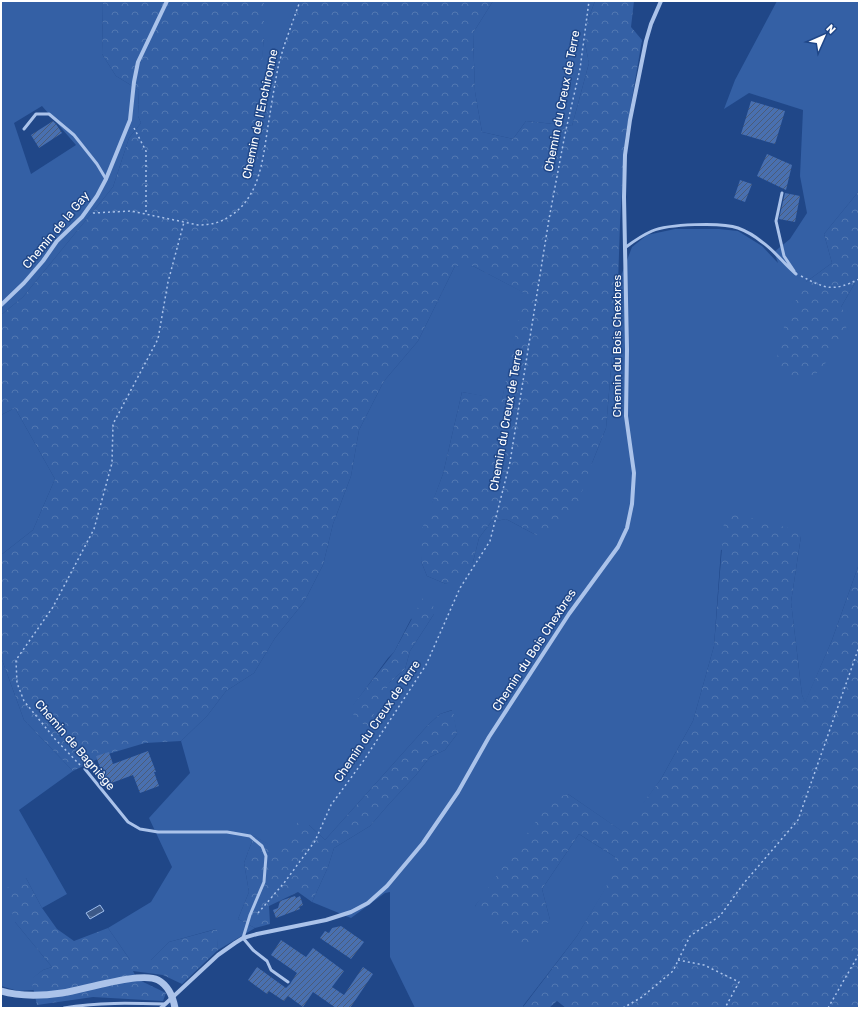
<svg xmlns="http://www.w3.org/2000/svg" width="860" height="1009" viewBox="0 0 860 1009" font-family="Rubik,sans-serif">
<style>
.grass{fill:#3460a5;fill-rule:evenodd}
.forest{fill:url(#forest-crowns)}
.water{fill:url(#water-waves);stroke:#9ebdec}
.building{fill:url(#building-hatch)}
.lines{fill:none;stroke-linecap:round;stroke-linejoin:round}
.path{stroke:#abc3ea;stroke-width:1.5;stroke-dasharray:2 3;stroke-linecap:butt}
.service{stroke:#abc3ea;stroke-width:3}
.minor{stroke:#abc3ea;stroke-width:4}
.tertiary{stroke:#abc3ea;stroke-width:7}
.labels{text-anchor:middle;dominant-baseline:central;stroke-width:3;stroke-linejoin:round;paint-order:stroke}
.street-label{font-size:12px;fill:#fff;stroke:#204788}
</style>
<defs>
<pattern id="forest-crowns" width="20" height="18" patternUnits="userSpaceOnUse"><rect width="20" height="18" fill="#3460a5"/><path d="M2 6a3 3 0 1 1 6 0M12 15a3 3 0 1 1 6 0" fill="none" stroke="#5278b2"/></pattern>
<pattern id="water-waves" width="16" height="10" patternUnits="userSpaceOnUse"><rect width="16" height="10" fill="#3c5988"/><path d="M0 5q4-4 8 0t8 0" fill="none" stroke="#59729a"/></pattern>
<pattern id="building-hatch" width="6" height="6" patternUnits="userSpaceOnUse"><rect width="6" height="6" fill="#4970b0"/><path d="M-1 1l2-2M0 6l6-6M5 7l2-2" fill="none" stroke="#4b5c79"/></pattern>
</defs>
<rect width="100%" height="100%" fill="#204788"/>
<path class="grass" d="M1,1H103L102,54L116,76L139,90L138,116L141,123L129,138L113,187L23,297L1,315ZM42,106L76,145L31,174L14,123Z
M264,1H299L283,45L276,71L265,89L259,87L264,37Z
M493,1H595L583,33L589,63L572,126L526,121L513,139L482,132L475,92L473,33Z
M777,1H859V191L824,234L832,263L806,282L841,307L859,276V564L832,640L805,703L802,695L791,602L801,536L721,550L714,646L693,721L661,779L623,832L568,794L475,906L550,920L542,889L579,834L615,857V873L577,936L523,1006L524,1008H415L390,957V892L385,893L351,918L312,902L328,867L334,848L370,826L389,804L416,775L430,757L445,750L457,734L452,710L440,714L428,725L325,840L309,825L280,851L254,836L244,863L249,892L238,919L255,928L218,950L216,929L169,942L151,960H130L108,928L151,902L172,867L149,818L190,773L181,741L207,716L226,691L254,673L275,638L304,602L323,565L333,524L351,476L359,430L384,381L418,341L455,266H473L525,293L502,400L462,392L443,474L433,501L421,561L427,576L446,584L473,562L479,538L491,522L506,519L536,535L592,463L606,428L618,284L632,247L647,235L675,229H719L738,231L762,246L778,263L774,252L790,239L807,213L800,176L803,110L749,93L724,109L735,80ZM434,614L410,651L405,669L390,682L350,710L388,658L394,652L411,619Z
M15,408L55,479L33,530L1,555V415Z
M1,657L24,720L73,771L19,810L67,894L42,908L26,878L15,922L52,967L43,970L32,979L34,990L18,991L1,986Z"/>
<path class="forest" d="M103,1H264V37L260,87L265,89L276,71L283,45L299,1H493L473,33L475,92L482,132L513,139L526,121L572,126L589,63L583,33L595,1H634L631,27L642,40L625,139L620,223L618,284L606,428L592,463L578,503L552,526L536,535L506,519L491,522L479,538L473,562L465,576L446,584L427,576L421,561L422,529L443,474L462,392L502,399L524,293L473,266H455L418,341L384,381L359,430L351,476L333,524L323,565L304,602L275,638L254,673L226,691L207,716L181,741L145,743L108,754L73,771L24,720L1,657V555L33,530L55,479L15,408L1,415V315L23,297L113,187L129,138L141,123L138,116L139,90L116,76L102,54Z
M859,191V276L841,307L850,321L822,369L808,379L779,373L777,358L786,318L806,282L832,263L824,234Z
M729,512L792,529L801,536L791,602L802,695L805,702L832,640L859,564V1008H566L557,1001L549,1008H524L523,1007L577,936L614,873L615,857L579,834L542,889L550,920L524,948L475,906L552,799L568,794L622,831L661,779L693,721L714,646L724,522Z
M423,598L435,608L434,614L410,651L405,669L390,682L367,728L349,710L394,652Z
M453,710L457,734L445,750L430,757L416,775L389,804L370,826L334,848L328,867L312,902L298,892L269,906L270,924L255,928L238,919L249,892L244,863L254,836L280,850L298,822L309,825L325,840L428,725L440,714Z
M26,878L42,908L57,929L74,941L108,928L130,960H151L169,942L217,929L218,950L182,984L163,975L133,971L137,979L166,993L163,1001L93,997L37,1005L31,979L43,970L52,967L15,922L5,889Z"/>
<path class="water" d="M100,905L104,911L90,919L86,913Z"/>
<path class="building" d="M751,101L785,111L775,144L741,134Z
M53,121L56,124L62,133L39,148L31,135Z
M767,154L792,165L786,190L757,176Z
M740,180L752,184L745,202L734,198Z
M785,193L800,196L795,222L779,219Z
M148,751L156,772H154L159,786L140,793L133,775L106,785L96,756L109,752L113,764Z
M295,896L296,898L300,896L303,905L299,907L300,909L276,918L273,910L278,908L280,901Z
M341,926L364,942L351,959L320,938L325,931L329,933L332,928Z
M281,940L306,957L313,948L344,971L332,987L344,995L363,967L373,974L350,1008H336L313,992L303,1007L288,996L284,1001L269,991L267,994L248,980L257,967L286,988L290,984L297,973L271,955Z"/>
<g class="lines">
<path class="path" d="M134,128L146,151V213
M93,213L131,211L198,225C210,225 220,223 230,216C262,196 263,154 269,120C272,101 275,82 279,63L284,46L300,1
M801,276C826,289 833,292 859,279
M80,765L55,739L24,701L17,683L16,660L53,607L94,529L112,463L113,424L158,339L168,282L184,222
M258,913L284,883L315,841L331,805L364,760L426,665L460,588L490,541L510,462L549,219L565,134L580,69L589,1
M678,960L704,965L739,982L725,1008
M623,1008L642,997L673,971L690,936L720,916L744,883L798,820L859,647
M828,1008L859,954"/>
<path class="service" d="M24,129L36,114H49L74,135L97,164L106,179
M782,193L776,221L784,256L794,271
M626,247C634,241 643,235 652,231C668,224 722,222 738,228C746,231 756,237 762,242C775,251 784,264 796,274
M85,769L128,822L140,829L158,832H227L250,836L262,846L266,856L264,882L250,915L243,938L253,950L267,961L271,970L288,982
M64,1008C98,1002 131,1003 165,1004"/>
<path class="minor" d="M1,305L24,283L43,261L57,241L82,217L97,196L106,179L130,120L134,82L138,62L167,1
M161,1008L218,955L235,943L243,938L257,934L326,920L351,912L368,903L387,886L423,843L458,792L489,737L569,614L618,547L627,528L632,504L634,473L626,416L627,349L624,197L625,155L630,120L646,41L651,24L661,1"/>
<path class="tertiary" d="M1,991C21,997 41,996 62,993C83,990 141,971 158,980C169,986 173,997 175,1008"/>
</g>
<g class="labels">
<g class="street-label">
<text transform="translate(562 101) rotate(-79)">Chemin du Creux de Terre</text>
<text transform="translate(260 114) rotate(-78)">Chemin de l'Enchironne</text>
<text transform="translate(56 230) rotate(-50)">Chemin de la Gay</text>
<text transform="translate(617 346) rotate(-90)">Chemin du Bois Chexbres</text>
<text transform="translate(506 420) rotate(-80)">Chemin du Creux de Terre</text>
<text transform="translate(534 650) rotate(-57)">Chemin du Bois Chexbres</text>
<text transform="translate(377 721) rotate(-56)">Chemin du Creux de Terre</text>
<text transform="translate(75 745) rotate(49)">Chemin de Bagniège</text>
</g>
</g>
<rect width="860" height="1009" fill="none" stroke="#ffffff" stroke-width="4"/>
<g transform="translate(824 36) rotate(45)" stroke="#204788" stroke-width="3" paint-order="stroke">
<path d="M0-3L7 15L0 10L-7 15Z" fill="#ffffff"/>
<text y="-6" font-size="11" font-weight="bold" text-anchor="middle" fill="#ffffff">N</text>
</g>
</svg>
